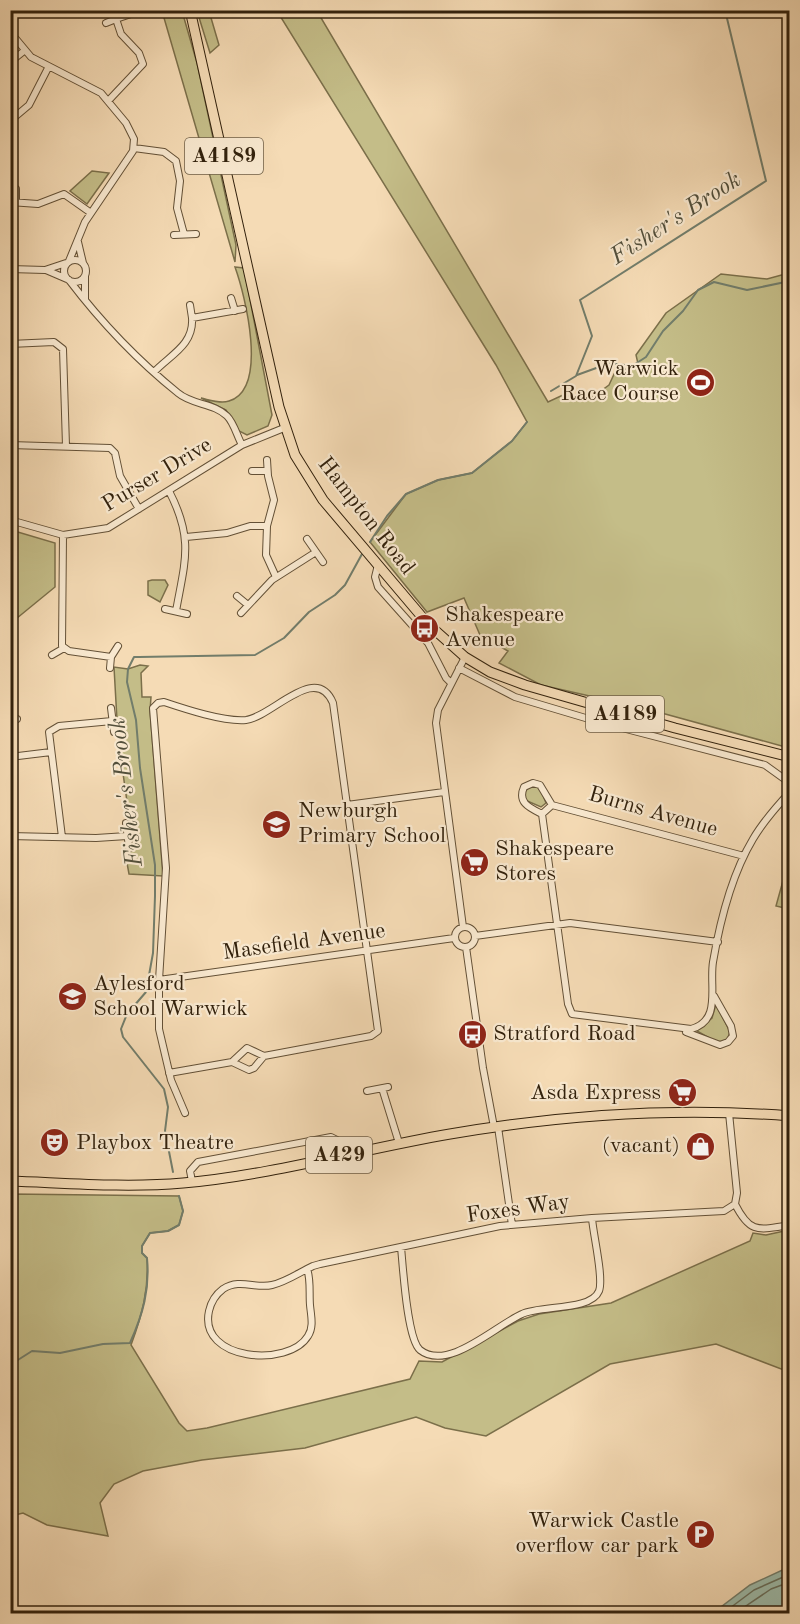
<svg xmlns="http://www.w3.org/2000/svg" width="800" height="1624" viewBox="0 0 800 1624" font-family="'Old Standard TT',serif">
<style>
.green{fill:#c4bd88;stroke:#7b6f4a;stroke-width:1.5}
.water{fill:#9dbbaa;stroke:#727d6b;stroke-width:1.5}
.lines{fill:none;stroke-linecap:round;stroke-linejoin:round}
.shore{stroke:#686e5b;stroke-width:1.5}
.stream{stroke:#727d6b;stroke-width:2}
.minor-casing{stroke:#635036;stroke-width:8}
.primary-casing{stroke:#32210c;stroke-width:11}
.minor{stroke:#f8e8cf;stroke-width:6}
.primary{stroke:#f5dbb5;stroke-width:9}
.labels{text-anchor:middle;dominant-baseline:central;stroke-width:4.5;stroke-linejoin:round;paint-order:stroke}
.shield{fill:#f8e8cf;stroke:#6d5d46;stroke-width:1.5}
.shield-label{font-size:21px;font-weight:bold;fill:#32210c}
.poi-label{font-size:22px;fill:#32210c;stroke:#f8e8cf;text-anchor:start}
.street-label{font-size:22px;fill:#32210c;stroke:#f8e8cf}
.water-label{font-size:24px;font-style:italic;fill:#524f3b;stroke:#f8e8cf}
</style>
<rect width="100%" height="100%" fill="#f5dbb5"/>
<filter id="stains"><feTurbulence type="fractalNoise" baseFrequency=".00333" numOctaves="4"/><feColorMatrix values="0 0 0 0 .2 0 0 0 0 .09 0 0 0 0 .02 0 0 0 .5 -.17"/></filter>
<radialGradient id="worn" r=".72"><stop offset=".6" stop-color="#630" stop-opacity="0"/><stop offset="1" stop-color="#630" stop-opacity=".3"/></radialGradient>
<path class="green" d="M162,11H182L197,63L236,245L235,262Z
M197,11H209L219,45L210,53Z
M277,11H317L548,402L565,394L579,398L595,395L609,385L616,370L639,368L636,355L666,313L721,274L767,279L789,273V748L647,709L541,685L499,663L508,651L480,635L464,598L427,612L370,542L406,494L438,480L472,473L512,441L527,422L496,365Z
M92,171L109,173L87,204L70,191Z
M235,267L244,268L272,415L268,426L247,435L239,431L226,410L201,398C210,400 220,404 229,401C269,389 245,295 235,267Z
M11,530L55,543V587L11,623Z
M152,580H165L168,585L160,602L148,595V581Z
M140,665L148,666L141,673L142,697H151L150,711L163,876L129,874L125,852L133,851V844L118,738L114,667L128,669Z
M530,786L540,788L546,803L541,807L525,800L524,793Z
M789,871V909L776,906L784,877Z
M716,1004L730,1032L727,1040L718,1043L697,1031L712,1018Z
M11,1194L179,1196L183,1211L179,1225L168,1231L150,1233L142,1246V1253L147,1258C149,1290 142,1315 131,1345L179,1423L187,1431L207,1428L410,1379L419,1361L442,1362L518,1321L539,1314L611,1303L750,1241L753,1233L766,1235L789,1230V1372L716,1344L610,1364L486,1436L445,1428L416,1417L305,1448L202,1460L143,1471L114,1484L100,1503L108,1536L47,1525L23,1513L11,1516Z"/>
<path class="water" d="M789,1567V1613H713L750,1585Z"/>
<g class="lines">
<path class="shore" d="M722,1614L754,1590L790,1574
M734,1614L771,1589L790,1582"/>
<path class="stream" d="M577,375L610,363L632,366L646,357L663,331L683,311L698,290L714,282L747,290L790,281
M551,391L576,376L592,336L580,300L766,181L725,10
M370,542L387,516L406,494L438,480L472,473L512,441L527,422
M173,1172L165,1131L168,1107L164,1089L123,1037L121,1029L127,1014L146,992L153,953L155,896V865L140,768L136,720L127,682L128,669L134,657H139L255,655L284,638L309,612L335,595L345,585L362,554
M10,1365L32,1351L60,1353L103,1344L130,1343C143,1314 150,1289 147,1258L142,1253V1246L150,1233L168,1231L179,1225L183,1211L179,1196"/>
<defs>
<path id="minor" d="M106,23L116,19
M16,39L31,57L101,93L126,123L134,139L133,151L85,222L69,261
M14,59L24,51
M109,100L143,64L139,53L121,34L116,19L140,11
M10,121L29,105L48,68
M134,148L164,152L176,161L180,181L177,208L184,234
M10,202L38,204L64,194L91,213
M16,202V189
M174,235L196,234
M78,242L83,263
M64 271a11 11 0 1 1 22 0a11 11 0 1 1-22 0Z
M10,269L45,270L66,263
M46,270L67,279
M85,276V299
M69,280C101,322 137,360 178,393C192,405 214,403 227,416C234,423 237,436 242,445
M231,298L235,311
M190,305L192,318
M10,344L54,342L63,349L66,446
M154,372C170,355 194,345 192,318L243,309
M10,445L110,448L115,453L120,476L139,509
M267,460L268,476L274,500L267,526L266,555L276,577
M252,471H267
M169,491C194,539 185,561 176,611
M10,520L63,535L108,528L242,445L284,428
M63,535L62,646L69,651L111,657
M186,537L227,533L250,526H267
M307,539L323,562
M378,565L375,577L378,587L428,643L446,678L451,683
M237,596L248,605
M165,609L187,614
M241,613L272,580L316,552
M52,655L64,648
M110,668L111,657L118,646
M459,668L515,697L599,722L765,765L790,783
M111,708L114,732
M10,718L17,719
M10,757L51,752
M533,783L540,785L552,805L542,814C530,808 517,803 524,787Z
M347,805L444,792
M552,805L744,856
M542,814L568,1004L572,1014L691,1029C722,1021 709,986 713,962C720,921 732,874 753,839C763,822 777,806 790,792
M126,823L129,848
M10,836L96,838L127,836
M62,837L49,732L59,726L112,721
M455 937a10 10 0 1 1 20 0a10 10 0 1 1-20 0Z
M463,927L436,723L438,710L465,657
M475,936L570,923L718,942
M466,947L483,1068L494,1127
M159,980L454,938
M686,1032L720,1045L728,1042L733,1036L731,1026L714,996
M232,1062L249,1070L254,1068L264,1056
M169,1073L232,1062L247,1048L264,1056L371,1036L378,1031L333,703C316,662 272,717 246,720C224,722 185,709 164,702L158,703L153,708L166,868L159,980V1029L171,1080L185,1113
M382,1088L399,1143
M367,1091L388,1087
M729,1113L737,1193L735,1204C750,1234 758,1230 790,1225
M498,1127L512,1225
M192,1181L190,1171L198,1162L331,1137L337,1140L345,1154
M401,1247C403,1267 407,1339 420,1350C448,1372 495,1326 522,1314C541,1305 591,1311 599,1291C604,1278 593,1234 592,1218
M307,1269C311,1279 309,1294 310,1305C311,1316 314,1327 308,1336C289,1368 198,1361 209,1311C211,1302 215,1295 223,1289C240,1278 255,1289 272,1285C286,1282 300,1272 313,1266L320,1264L500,1226L592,1218L724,1211L735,1204"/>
<path id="primary" d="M190,10L279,407L295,455L323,500L428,624L465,657L490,672L525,685L675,728L790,757
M10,1181C67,1183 126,1188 183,1183C273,1175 362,1149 450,1134C561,1115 677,1107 790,1116"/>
</defs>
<use href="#minor" class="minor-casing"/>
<use href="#primary" class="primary-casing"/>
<use href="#minor" class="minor"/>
<use href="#primary" class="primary"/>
</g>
<defs>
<symbol id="stadium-disc" viewBox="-11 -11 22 22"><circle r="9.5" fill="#8f2418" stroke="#f8e8cf"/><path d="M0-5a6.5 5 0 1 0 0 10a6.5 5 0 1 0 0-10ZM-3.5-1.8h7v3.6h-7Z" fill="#fff"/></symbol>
<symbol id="bus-disc" viewBox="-11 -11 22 22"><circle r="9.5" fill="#8f2418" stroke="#f8e8cf"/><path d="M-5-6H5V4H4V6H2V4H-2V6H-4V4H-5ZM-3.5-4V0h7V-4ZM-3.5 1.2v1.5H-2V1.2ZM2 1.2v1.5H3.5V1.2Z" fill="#fff"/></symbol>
<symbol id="school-disc" viewBox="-11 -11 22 22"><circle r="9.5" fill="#8f2418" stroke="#f8e8cf"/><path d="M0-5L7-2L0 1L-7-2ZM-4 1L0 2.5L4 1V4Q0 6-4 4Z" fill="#fff"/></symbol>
<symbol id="supermarket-disc" viewBox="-11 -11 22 22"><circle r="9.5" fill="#8f2418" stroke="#f8e8cf"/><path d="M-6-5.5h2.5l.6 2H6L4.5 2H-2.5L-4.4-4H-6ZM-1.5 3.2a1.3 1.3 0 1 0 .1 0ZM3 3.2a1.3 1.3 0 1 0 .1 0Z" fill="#fff"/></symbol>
<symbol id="theatre-disc" viewBox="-11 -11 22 22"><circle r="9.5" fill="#8f2418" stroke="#f8e8cf"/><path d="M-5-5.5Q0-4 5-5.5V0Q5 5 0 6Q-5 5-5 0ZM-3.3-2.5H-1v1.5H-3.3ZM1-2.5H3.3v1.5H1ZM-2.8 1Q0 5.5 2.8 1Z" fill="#fff"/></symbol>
<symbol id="shop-disc" viewBox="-11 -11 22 22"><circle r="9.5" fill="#8f2418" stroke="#f8e8cf"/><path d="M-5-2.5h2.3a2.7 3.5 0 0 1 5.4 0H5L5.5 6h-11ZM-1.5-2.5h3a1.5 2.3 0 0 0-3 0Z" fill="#fff"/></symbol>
<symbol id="parking-disc" viewBox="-11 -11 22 22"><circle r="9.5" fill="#8f2418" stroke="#f8e8cf"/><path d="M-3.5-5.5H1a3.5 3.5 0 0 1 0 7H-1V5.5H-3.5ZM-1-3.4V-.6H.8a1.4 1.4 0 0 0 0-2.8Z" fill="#fff"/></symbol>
</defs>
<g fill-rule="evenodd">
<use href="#stadium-disc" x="684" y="366" width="33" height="33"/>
<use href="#bus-disc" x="408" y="612" width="33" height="33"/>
<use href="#school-disc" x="260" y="808" width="33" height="33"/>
<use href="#supermarket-disc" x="458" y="846" width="33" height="33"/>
<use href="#school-disc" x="56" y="980" width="33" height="33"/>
<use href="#bus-disc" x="456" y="1018" width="33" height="33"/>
<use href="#supermarket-disc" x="666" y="1076" width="33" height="33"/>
<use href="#theatre-disc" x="38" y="1126" width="33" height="33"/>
<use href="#shop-disc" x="684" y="1130" width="33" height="33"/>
<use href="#parking-disc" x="684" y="1518" width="33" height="33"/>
</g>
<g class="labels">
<g class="shield">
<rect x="185" y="138" width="78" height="36" rx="4.5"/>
<rect x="586" y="696" width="78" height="36" rx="4.5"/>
<rect x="306" y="1137" width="66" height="36" rx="4.5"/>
</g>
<g class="shield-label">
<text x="224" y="156">A4189</text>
<text x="625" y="714">A4189</text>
<text x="339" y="1155">A429</text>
</g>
<g class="poi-label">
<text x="679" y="369" text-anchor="end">Warwick<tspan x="679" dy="25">Race Course</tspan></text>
<text x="445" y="615">Shakespeare<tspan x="445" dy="25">Avenue</tspan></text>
<text x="298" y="811">Newburgh<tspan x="298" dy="25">Primary School</tspan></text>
<text x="495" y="849">Shakespeare<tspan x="495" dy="25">Stores</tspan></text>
<text x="93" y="984">Aylesford<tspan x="93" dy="25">School Warwick</tspan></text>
<text x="493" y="1034">Stratford Road</text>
<text x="661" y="1093" text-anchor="end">Asda Express</text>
<text x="76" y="1143">Playbox Theatre</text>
<text x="680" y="1146" text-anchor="end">(vacant)</text>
<text x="679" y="1521" text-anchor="end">Warwick Castle<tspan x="679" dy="25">overflow car park</tspan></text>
</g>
<g class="street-label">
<text transform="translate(157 475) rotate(-31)">Purser Drive</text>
<text transform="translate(366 516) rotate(52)">Hampton Road</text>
<text transform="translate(653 812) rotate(16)">Burns Avenue</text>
<text transform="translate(304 942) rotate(-8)">Masefield Avenue</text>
<text transform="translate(518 1209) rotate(-8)">Foxes Way</text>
</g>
<g class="water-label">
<text transform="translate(676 219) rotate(-33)">Fisher's Brook</text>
<text transform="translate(127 792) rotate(-97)">Fisher's Brook</text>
</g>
</g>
<rect width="800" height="1624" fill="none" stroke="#f5dbb5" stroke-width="36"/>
<rect x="12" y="12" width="776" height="1600" fill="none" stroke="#32210c" stroke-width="3"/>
<rect x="18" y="18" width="764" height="1588" fill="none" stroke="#32210c" stroke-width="1.5"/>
<rect width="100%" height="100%" filter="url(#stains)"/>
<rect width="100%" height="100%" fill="url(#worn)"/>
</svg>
